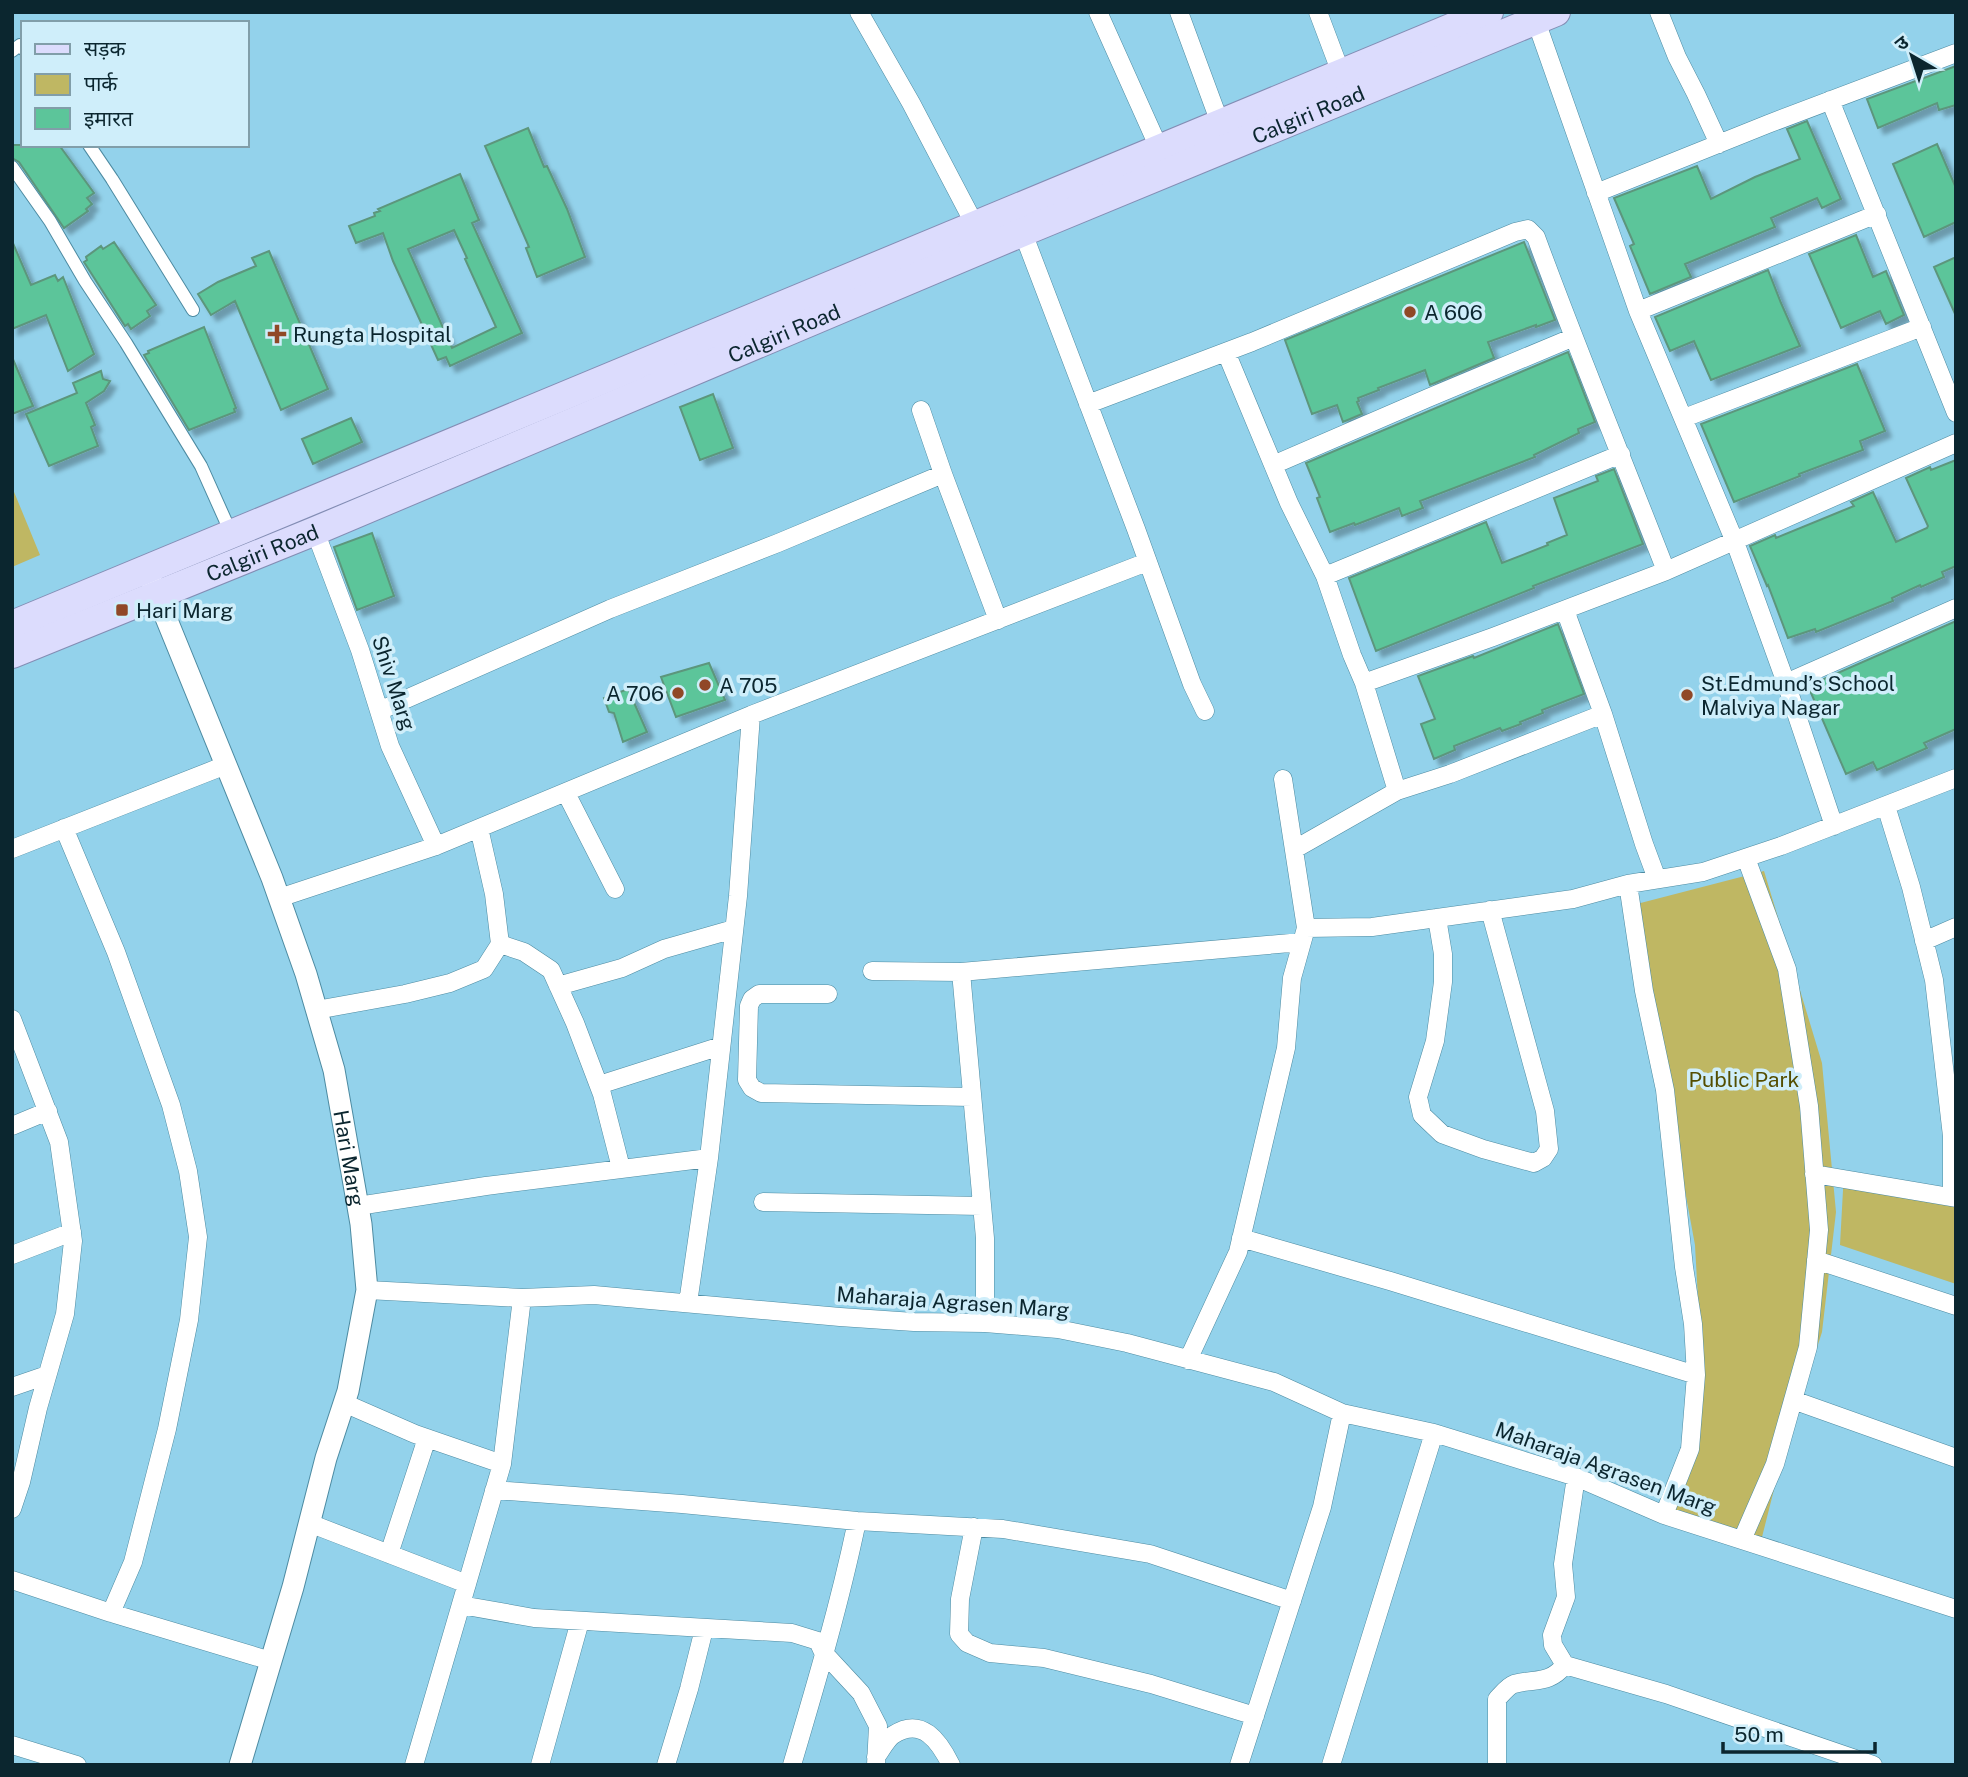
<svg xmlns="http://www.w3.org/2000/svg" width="1968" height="1777" viewBox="0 0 1968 1777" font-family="'Public Sans','Noto Sans Devanagari',sans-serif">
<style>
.green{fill:#bfb763}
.building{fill:#5cc59a;stroke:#5c967c;stroke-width:2;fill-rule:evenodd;filter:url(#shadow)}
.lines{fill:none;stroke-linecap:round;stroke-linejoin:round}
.pedestrian-casing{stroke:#4d8ba2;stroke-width:14}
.minor-casing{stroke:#4d8ba2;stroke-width:19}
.tertiary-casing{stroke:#4d8ba2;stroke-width:23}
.primary-casing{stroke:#838db4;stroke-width:30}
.pedestrian{stroke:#fff;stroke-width:12}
.minor{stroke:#fff;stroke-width:18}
.tertiary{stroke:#fff;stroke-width:21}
.primary{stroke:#dcdcfd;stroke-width:28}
.poi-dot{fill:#904827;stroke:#cfeefa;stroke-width:2.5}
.labels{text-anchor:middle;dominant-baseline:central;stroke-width:7;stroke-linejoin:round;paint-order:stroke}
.street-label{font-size:21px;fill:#0b262f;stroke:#cfeefa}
.poi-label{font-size:21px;fill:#0b262f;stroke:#cfeefa;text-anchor:start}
.park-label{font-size:21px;fill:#544e00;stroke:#cfeefa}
</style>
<defs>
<filter id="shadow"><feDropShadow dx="6" dy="6" stdDeviation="2" flood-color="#0004"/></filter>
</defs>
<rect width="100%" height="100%" fill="#93d2eb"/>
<path class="green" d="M12,487L40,555L12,567Z
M1764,871L1822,1063L1836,1212L1822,1332L1782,1458L1761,1541L1667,1507L1702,1372L1695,1245L1669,1104L1629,906Z
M1844,1172L1956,1190V1284L1840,1245Z"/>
<path class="building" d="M1956,66V105L1939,110L1937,103L1878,128L1867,99Z
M1807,121L1841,199L1822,208L1817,198L1771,218L1775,227L1685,264L1691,277L1650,294L1630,246L1634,244L1614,198L1697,166L1711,199L1755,177L1800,159L1787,129Z
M528,128L544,167L547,166L567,209L585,257L537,277L526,248L529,247L485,146Z
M1937,144L1956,188V222L1924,237L1893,164Z
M12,145H59L94,193L87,198L92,204L86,209L88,211L64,228L19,162L12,158Z
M460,174L479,220L472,223L522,333L450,366L446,357L438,360L393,261L383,233L356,243L349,226L375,216L374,213L380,211L378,209ZM454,230L467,258L465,259L496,327L452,348L408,249Z
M1856,235L1873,277L1886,271L1904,315L1886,324L1880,311L1841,328L1809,254Z
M12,241L31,285L55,275L58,281L63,277L94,354L68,371L46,315L12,329Z
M114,242L156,305L147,311L150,316L131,329L128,324L125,326L84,262L87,260L86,257L101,246L103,249Z
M1524,242L1555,320L1536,327V325L1488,342L1494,358L1430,385L1425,370L1378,388L1379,390L1358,398L1359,401L1357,402L1362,414L1343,422L1337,405L1312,414L1285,340Z
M269,251L328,389L281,410L235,301L211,315L198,294L218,282L256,266L252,258Z
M1956,257V316L1934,267Z
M1768,270L1781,303L1800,346L1711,380L1694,341L1670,351L1655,317Z
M204,327L236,408L234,409L235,412L189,430L144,355L149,353L148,351Z
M1568,352L1595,422L1578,429L1579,433L1534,455L1535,457L1420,501L1423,508L1402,516L1399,508L1355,525L1354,523L1330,532L1317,498L1320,497L1306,463Z
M12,357L33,406L12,414Z
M1857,364L1885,431L1860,441L1863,450L1799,474L1800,476L1734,502L1701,424Z
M101,371L103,379L110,381L104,391L86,403L95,425L91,427L98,446L49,466L26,414L77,393L73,383Z
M713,394L733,448L700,460L680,407Z
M351,418L362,442L313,464L302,439Z
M1956,460V566L1942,572L1944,577L1921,587L1920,585L1892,598L1893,601L1816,632L1815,629L1788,638L1768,585L1767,586L1750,546L1775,535L1776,538L1854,506L1851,502L1873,492L1896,542L1927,528L1928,526L1906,478L1930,467L1931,470Z
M1614,469L1643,544L1533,586L1534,588L1376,651L1349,578L1486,522L1502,563L1548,545L1547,543L1567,535L1554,498L1598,481L1596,476Z
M372,533L394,596L357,610L334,547Z
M1956,621V729L1924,743L1927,748L1877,770L1873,762L1846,774L1808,686Z
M1558,624L1584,694L1542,710L1543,713L1520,722L1521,724L1502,731L1500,728L1454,746L1455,750L1434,759L1421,724L1435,719L1418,676L1473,656L1474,658Z
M709,663L725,700L676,717L661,677Z
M628,689L647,732L623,742L614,713L609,712L604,698Z"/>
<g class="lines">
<defs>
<path id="pedestrian" d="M12,51L20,45L23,49
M89,145L112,179L193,310
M12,167L50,221L85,281L126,343L201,466L231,533"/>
<path id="minor" d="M859,12L911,103L975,225
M1098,12L1159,148
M1179,12L1220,123
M1318,12L1341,73
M1659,12L1677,57L1696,94L1719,144
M1536,21L1638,311L1735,542L1786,683L1834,826
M1830,100L1956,413
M1596,193L1768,124L1956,53
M1020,225L1136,529L1192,684L1205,711
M1638,311L1877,214
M1226,352L1289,503L1325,576L1352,655L1364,683L1397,791
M1088,404L1252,342L1515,232L1528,229L1536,237C1577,349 1623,460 1666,571
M921,410L943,474L998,620
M1684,418L1922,327
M1273,465L1428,398L1574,337
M315,531L360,650L390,746L436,846
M1325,576L1621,454
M1565,610L1603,714L1644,844L1657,879
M1364,683L1493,637L1666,571L1956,443
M1786,683L1956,608
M379,711L610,609L778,543L943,474
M566,793L615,889
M1886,806L1911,887L1934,980L1952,1136V1196
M64,828L116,952L171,1105L188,1171L198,1237L189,1320L167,1429L133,1562L111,1613
M12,849L226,765
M1295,849L1397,791L1450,774L1603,714
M1628,884L1644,991L1665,1090L1684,1267L1693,1324L1696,1375L1690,1449L1664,1515
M279,898L436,846L751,715L1147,562
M1437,918L1443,954V982L1435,1041L1418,1097L1422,1115L1442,1134L1483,1149L1534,1163L1543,1158L1549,1149L1545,1111L1490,910
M1306,928L1372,927L1573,899L1628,884L1703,872L1781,846L1956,778
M1924,941L1956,927
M500,944L524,952L551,970L575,1023L602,1094L621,1168
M872,971L961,972L1302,942
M961,972L985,1238V1323
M558,986L622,968L664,949L734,929
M828,994H759L752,999L749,1006L747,1080L752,1088L761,1093L972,1097
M316,1010L405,994L450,983L484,969L500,944L494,894L479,828
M12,1019L59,1142L73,1241L65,1314L38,1408L21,1482L12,1509
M599,1085L721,1046
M12,1126L48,1111
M1814,1174L1956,1198
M763,1202L982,1206
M358,1206L486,1186L709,1158
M1241,1238L1390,1281L1696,1375
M12,1255L72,1232
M1816,1260L1956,1306
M367,1290L522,1298L594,1295L840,1317L914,1322L985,1323L1058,1329L1127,1343L1274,1382L1342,1413L1434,1433L1576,1477L1664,1515L1956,1609
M688,1303L709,1158L738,896L751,715
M1188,1360L1238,1252L1286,1048L1292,978L1306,928L1283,779
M12,1387L47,1375
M1793,1400L1956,1458
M344,1403L415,1434L502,1464
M494,1490L682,1504L857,1521L1003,1529L1150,1554L1292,1601
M309,1523L467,1584
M974,1527L960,1599L959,1634L967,1643L990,1653L1044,1658L1151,1684L1255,1716
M1742,1540L1775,1464L1808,1347L1819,1230L1809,1106L1787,969L1746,858
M389,1554L427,1438
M12,1580L111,1613L271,1661
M461,1605L534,1618L792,1633L818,1641L823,1652L861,1693L878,1726L876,1765
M1565,1665L1666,1694L1873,1765
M12,1745L77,1765
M876,1757C881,1751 886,1740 893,1735C922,1716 939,1741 951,1765
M414,1765L502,1464L522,1298
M540,1765L580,1621
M666,1765L689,1689L704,1629
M792,1765C816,1684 840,1603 857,1521
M1239,1765L1322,1507L1342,1413
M1331,1765L1434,1433
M1497,1765V1699C1502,1694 1508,1686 1514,1684C1536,1678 1548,1685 1565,1665L1553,1645L1552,1635L1566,1597L1563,1564L1576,1477"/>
<g id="tertiary">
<path id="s1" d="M151,581L272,878L306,974L334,1070L361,1224L367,1290L348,1391L326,1458L293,1587L240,1765"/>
</g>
<g id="primary">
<path d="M12,625L1489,12"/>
<path id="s2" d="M12,654L315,531L1023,232L1556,12"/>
</g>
</defs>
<use href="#pedestrian" class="pedestrian-casing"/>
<use href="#minor" class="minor-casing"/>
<use href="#tertiary" class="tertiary-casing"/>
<use href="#primary" class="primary-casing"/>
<use href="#pedestrian" class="pedestrian"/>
<use href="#minor" class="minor"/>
<use href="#tertiary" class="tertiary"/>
<use href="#primary" class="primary"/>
</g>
<g class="poi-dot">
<circle cx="1410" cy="312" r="7"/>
<path d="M273.5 323.5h7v7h7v7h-7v7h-7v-7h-7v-7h7z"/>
<rect x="115" y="603" width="14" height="14" rx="3.5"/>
<circle cx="705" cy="685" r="7"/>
<circle cx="678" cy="693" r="7"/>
<circle cx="1687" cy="695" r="7"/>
</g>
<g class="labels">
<g class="street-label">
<text stroke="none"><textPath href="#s2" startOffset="1404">Calgiri Road</textPath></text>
<text stroke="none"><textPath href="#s2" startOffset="836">Calgiri Road</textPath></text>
<text stroke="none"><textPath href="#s2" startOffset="270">Calgiri Road</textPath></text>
<text transform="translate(394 683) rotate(72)">Shiv Marg</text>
<text stroke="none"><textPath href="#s1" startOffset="612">Hari Marg</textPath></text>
<text transform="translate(953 1302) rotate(4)">Maharaja Agrasen Marg</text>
<text transform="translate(1606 1468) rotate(20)">Maharaja Agrasen Marg</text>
</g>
<g class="poi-label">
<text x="1424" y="312">A 606</text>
<text x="293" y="334">Rungta Hospital</text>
<text x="136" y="610">Hari Marg</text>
<text x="1701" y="683">St.Edmund’s School<tspan x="1701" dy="24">Malviya Nagar</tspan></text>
<text x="719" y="685">A 705</text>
<text x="664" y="693" text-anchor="end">A 706</text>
</g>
<g class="park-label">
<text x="1744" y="1079">Public Park</text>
</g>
</g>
<rect width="1968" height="1777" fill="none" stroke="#0b262f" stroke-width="28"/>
<rect x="21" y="21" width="228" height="126" fill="#cfeefa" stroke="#819ea9" stroke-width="2"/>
<rect x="35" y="44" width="35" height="10" fill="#dcdcfd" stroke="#819ea9" stroke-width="2"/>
<text x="84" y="56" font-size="21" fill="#0b262f">सड़क</text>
<rect x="35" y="74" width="35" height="21" fill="#bfb763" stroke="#819ea9" stroke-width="2"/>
<text x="84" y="91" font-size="21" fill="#0b262f">पार्क</text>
<rect x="35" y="108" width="35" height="21" fill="#5cc59a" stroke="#819ea9" stroke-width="2"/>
<text x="84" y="126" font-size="21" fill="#0b262f">इमारत</text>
<g transform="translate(1912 56) rotate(321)" stroke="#cfeefa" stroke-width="5" paint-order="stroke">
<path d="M0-5L12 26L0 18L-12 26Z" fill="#0b262f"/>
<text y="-10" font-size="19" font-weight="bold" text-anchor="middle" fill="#0b262f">उ</text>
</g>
<path d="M1723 1742v10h152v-10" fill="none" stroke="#0b262f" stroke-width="3.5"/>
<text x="1734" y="1742" font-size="21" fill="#0b262f" stroke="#cfeefa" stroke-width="5" paint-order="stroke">50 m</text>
</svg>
